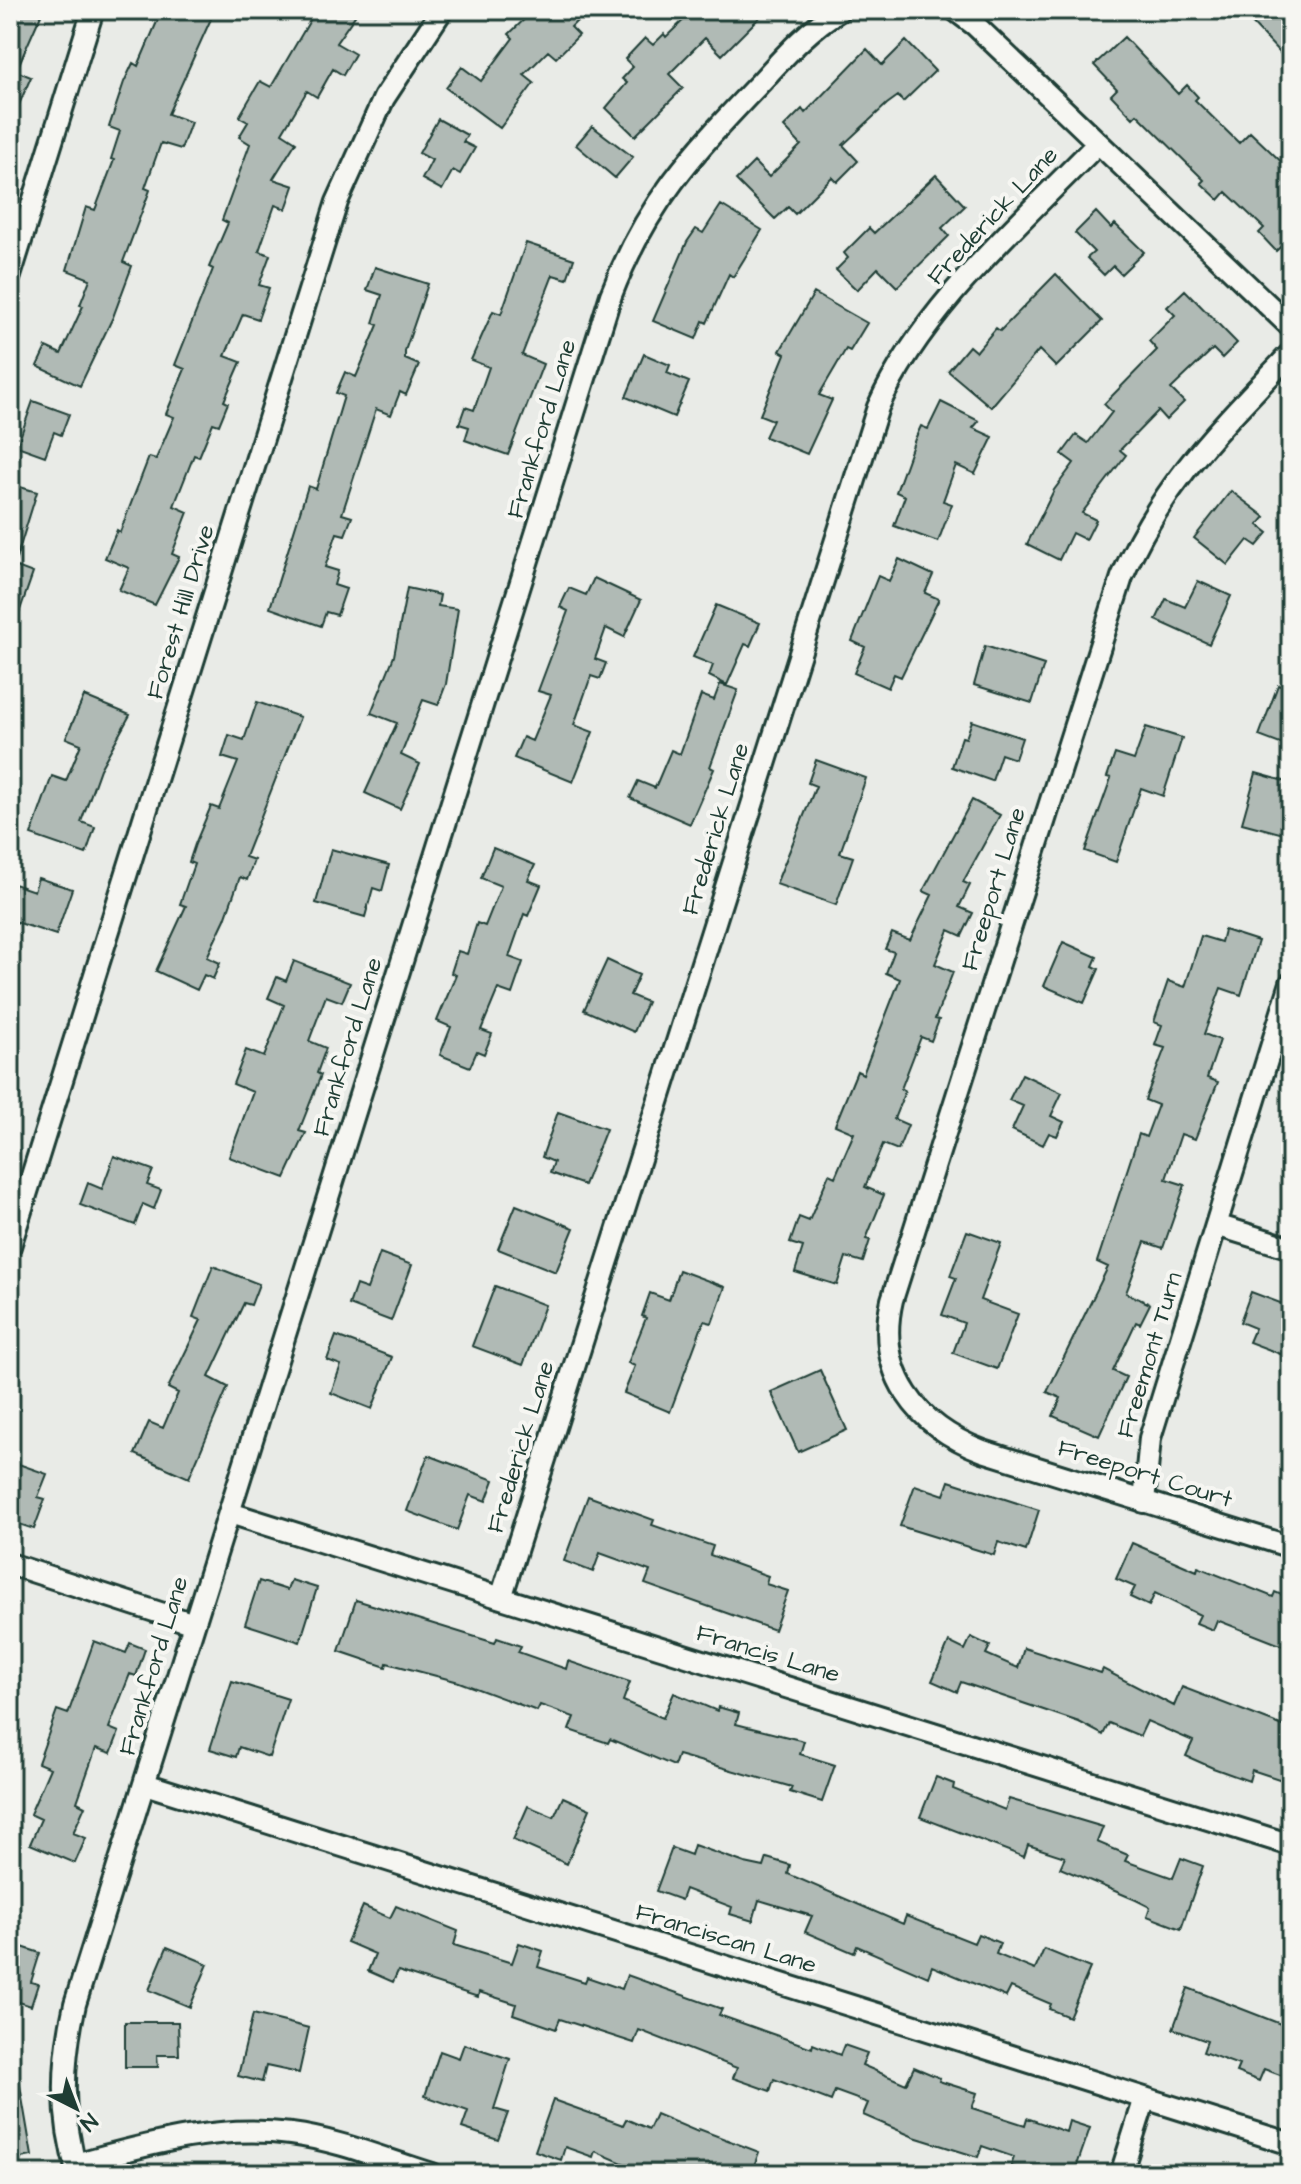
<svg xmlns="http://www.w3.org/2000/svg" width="1301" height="2184" viewBox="0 0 1301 2184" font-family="'Architects Daughter',sans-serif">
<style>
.building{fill:#b0bab5;stroke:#1f3d34;stroke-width:2}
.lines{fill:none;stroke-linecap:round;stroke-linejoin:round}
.minor-casing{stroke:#1f3d34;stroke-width:26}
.minor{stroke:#f6f6f2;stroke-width:20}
.labels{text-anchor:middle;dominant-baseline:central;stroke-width:8;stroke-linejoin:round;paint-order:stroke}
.street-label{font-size:24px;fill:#1f3d34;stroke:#f6f6f2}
</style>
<rect width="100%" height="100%" fill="#e9ebe7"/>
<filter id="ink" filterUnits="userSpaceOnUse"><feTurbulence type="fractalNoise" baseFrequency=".0125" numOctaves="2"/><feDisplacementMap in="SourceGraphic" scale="16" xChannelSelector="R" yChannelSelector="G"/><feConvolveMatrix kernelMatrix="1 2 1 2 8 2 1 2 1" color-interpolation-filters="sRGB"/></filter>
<g filter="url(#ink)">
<path class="building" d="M10,10H43L16,71L31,77L10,125Z
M162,10H215L168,114L191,122L181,149L161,143L145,188L150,190L123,262L132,266L113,317L80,386L37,366L46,347L61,354L83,306L80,305L90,279L67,270L86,207L95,210L114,160L111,159L120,131L109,127L124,82L133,63L138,66Z
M316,10H359L336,43L355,54L343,75L333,69L317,97L307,91L282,133L296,142L273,179L294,186L286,209L275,205L259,251L270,255L259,285L269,288L258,319L243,314L225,356L241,362L224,401L228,403L219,425L213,423L199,457L194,455L174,506L188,512L172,554L179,557L155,605L119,590L129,568L105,558L117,530L120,532L149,457L156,459L174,417L166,414L185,369L175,365L213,269L209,267L228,223L222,220L250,144L239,137L248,122L239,117L260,81L271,87Z
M534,10H568L578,20L571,27L579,35L556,58L548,51L524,75L534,83L500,128L446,88L462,67L481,81L513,38L509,34Z
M694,10H767L722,55L705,38L669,74L683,88L635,136L606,108L627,83L622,79L633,67L625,59L645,38L653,45L664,34L666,37Z
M1256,10H1291V44L1281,54L1247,18Z
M1124,37L1178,94L1187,85L1198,97L1195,100L1239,143L1250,132L1291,171V237L1276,251L1259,233L1264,228L1226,192L1219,200L1201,183L1204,180L1137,114L1133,118L1111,95L1117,89L1094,65Z
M906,41L935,71L903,102L898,96L887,104L843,145L858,161L837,182L832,177L795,214L788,207L775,219L736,180L754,162L769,177L801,145L784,127L802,109L805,113L867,49L882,65Z
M438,119L467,135L463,142L475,148L460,174L453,170L442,190L422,179L432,160L419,153Z
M592,126L633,157L615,178L576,145Z
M936,175L965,206L942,228L949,236L897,287L878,268L857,290L836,270L848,258L844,253L869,228L874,233Z
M721,205L762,230L733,277L729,274L707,323L703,321L696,339L653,321L687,242L696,229L703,233Z
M1096,212L1111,228L1115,224L1144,252L1121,274L1113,266L1104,275L1087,258L1094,252L1075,233Z
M526,243L574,259L567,279L553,275L522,355L543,364L508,455L465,440L469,427L459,424L465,407L474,410L489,367L471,360L493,311L501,314Z
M375,267L428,284L405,351V359L419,365L406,395L400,392L391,415L376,409L342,514L352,517L345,535L337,533L325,567L338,571L334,585L346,589L337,615L326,612L321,626L270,608L308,486L316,489L344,396L336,393L345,372L356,377L378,325L373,323L382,295L367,290Z
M1056,274L1102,321L1056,367L1039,350L991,407L948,371L969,346L976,352L996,328L1000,331Z
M1185,290L1237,343L1222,358L1213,349L1171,389L1184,402L1166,420L1158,411L1120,450L1126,455L1082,513L1096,520L1086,540L1072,533L1059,560L1027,544L1054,490L1074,463L1062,454L1076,435L1088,443L1112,412L1104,404L1157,350L1149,341L1175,315L1167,307Z
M814,293L867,323L850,351L846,349L819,395L832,400L807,454L765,437L773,420L760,415L785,354L780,351Z
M644,354L670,365L667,373L689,382L674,417L626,397Z
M33,401L69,414L61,435L54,432L45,456L17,446Z
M941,402L979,421L973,428L993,437L975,474L956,465L943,501L952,504L938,542L894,526L905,496L896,492L915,439L921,426L928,429Z
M10,484L37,492L14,566L33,573L13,630Z
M1231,491L1265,517L1258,525L1268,533L1257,546L1248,540L1228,565L1194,538Z
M899,559L933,575L925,593L939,599L901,677L894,674L888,688L854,673L865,647L852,641L878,576L889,581Z
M594,578L641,600L624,637L606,628L595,659L606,663L600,679L591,676L574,725L593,732L573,782L514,758L523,737L532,741L551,695L538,691L568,611L560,607L569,588L586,595Z
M1198,581L1231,596L1209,644L1156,620L1166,599L1185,607Z
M407,588L440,595L438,606L458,609L446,684L438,705L423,700L401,755L420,764L400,809L365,793L397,723L371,713L394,656Z
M716,605L760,623L750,646L745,644L727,685L709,676L713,665L693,657Z
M985,646L1044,665L1032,703L974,685Z
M720,684L738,690L710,767L714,769L690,824L630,798L638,781L655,788L671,750L680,754L701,695L714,700Z
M1278,685L1291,690V748L1259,736Z
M84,696L130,715L100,769L81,822L95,827L86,854L31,835L52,776L66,781L81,744L66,738Z
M257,702L300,717L245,857L254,860L247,880L240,877L225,919L207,957L220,963L213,979L204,975L197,990L156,971L186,906L180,904L194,864L189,862L195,844L211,806L219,809L238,762L222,757L229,735L244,740Z
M972,721L1022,738L1015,759L1001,754L992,781L952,767L962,737L966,738Z
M1146,727L1182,738L1163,796L1141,788L1116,862L1085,851L1111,778L1107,777L1115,754L1134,760Z
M816,760L866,778L840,853L853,857L836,905L776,884L816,786L808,783Z
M1256,773L1291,783V836L1242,823Z
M972,800L1000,815L963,882L970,885L959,907L973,913L962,936L949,930L935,964L953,972L935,1019L939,1020L931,1041L921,1037L901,1089L905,1091L894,1119L908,1125L898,1150L883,1144L865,1187L884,1195L866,1239L870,1240L863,1262L846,1257L837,1285L795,1272L803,1247L790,1243L799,1217L809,1221L829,1174L835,1177L854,1133L835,1125L857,1071L863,1074L900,979L886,973L894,952L885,949L892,933L910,940L932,895L923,891Z
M493,848L535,865L528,880L541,885L528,916L524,914L509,957L523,962L512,994L498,989L481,1030L492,1034L484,1054L477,1051L470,1067L440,1055L451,1027L437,1021L456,975L451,973L458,951L467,954L477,923L485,926L501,886L481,878Z
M331,849L389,865L382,891L373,888L365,917L316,903Z
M38,878L72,889L56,935L10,920L14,884L34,891Z
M1224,930L1258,941L1241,995L1221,988L1204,1034L1220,1040L1207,1078L1218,1082L1195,1139L1181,1134L1166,1179L1185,1185L1163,1248L1145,1242L1126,1293L1150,1304L1140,1324L1136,1322L1113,1371L1126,1377L1099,1436L1053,1416L1061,1398L1047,1392L1108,1267L1097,1262L1139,1134L1146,1137L1158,1105L1145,1100L1165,1048L1155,1045L1162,1025L1154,1022L1168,981L1185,987L1201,936L1221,942Z
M1063,942L1097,957L1093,966L1099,969L1084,1003L1044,986Z
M607,960L639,975L630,995L647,1002L634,1032L584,1010Z
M294,961L350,983L342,1002L326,996L309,1041L326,1048L317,1073L321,1075L299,1131L306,1133L285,1178L229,1157L253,1092L233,1084L246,1050L264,1057L284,1005L268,998L277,977L286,981Z
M1022,1074L1062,1093L1051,1116L1064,1122L1057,1136L1049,1133L1043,1145L1012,1130L1023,1106L1009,1100Z
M558,1112L606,1129L584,1185L550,1173L554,1162L542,1157Z
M114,1156L153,1170L147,1185L161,1190L154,1209L143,1204L135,1225L80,1205L88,1183L102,1189Z
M516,1205L574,1228L556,1272L498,1249Z
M967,1231L1001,1243L980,1300L1018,1314L997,1369L953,1353L964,1323L942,1315L956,1278L950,1276Z
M380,1253L412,1265L391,1321L349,1305L356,1285L367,1289Z
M213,1266L259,1284L251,1305L244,1303L209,1377L228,1387L189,1478L135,1454L149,1422L163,1428L178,1393L168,1388L201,1320L193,1317Z
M679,1270L725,1287L712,1323L704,1321L670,1412L624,1393L635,1366L628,1363L646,1318L642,1316L650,1293L669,1300Z
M495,1286L545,1305L523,1365L472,1346Z
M1251,1292L1291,1307V1358L1249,1342L1255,1328L1240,1322Z
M336,1336L392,1357L372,1409L331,1393L341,1365L327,1360Z
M820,1370L847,1430L798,1452L771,1392Z
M428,1455L494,1480L486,1501L470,1495L457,1530L407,1511Z
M10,1461L47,1474L38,1497L45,1499L34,1529L10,1521Z
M949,1481L1039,1510L1026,1551L998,1542L994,1555L900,1526L915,1485L944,1495Z
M588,1496L654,1520L652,1525L713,1546L710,1555L768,1576L766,1584L788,1591L774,1630L645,1584L650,1571L600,1553L593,1572L564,1561Z
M1132,1543L1197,1571L1198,1567L1273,1597L1275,1592L1291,1599V1649L1217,1620L1213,1630L1196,1623L1200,1615L1155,1593L1149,1606L1130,1597L1135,1587L1116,1579Z
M291,1580L317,1588L300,1642L245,1624L259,1581L287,1590Z
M356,1600L495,1643L497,1638L521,1646L518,1652L566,1669L568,1661L630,1682L623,1701L663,1718L674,1693L717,1711L718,1707L739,1713L736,1724L804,1741L800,1754L835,1765L822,1802L790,1792L792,1787L678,1755L674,1766L610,1739L608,1743L569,1730L574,1717L540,1705L537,1711L459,1682L387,1663L386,1667L339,1651Z
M971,1637L990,1646L986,1654L1018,1668L1024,1648L1101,1673L1103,1669L1174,1706L1182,1687L1291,1729V1764L1285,1781L1252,1770L1249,1781L1213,1768L1186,1756L1193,1741L1147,1721L1140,1736L1109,1723L1103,1735L1079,1722L961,1682L957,1692L932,1681L949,1642L965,1650Z
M94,1641L126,1653L130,1643L145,1649L136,1676L130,1674L109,1728L119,1732L111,1753L96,1748L77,1802L85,1806L73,1833L86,1838L75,1863L30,1844L41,1819L30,1814L50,1768L38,1763L57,1710L68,1714Z
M232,1681L288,1699L269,1757L239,1747L236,1757L210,1749Z
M936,1777L954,1784L953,1789L1005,1810L1009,1799L1103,1827L1097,1842L1128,1855L1125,1861L1173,1878L1181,1858L1203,1866L1181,1929L1147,1916L1150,1907L1136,1900L1060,1868L1065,1857L1028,1845L1024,1857L920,1817Z
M563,1797L590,1809L567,1864L513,1840L528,1806L554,1817Z
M694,1845L745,1863L764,1867L767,1858L790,1865L788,1874L903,1924L906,1916L974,1943L978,1934L1000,1943L996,1954L1035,1970L1044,1949L1090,1968L1069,2017L1049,2009L1051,2004L1011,1987L1006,1997L932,1966L928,1977L857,1946L854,1953L805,1932L812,1916L759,1900L753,1921L730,1914L732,1907L685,1889L681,1900L656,1891L672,1848L691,1855Z
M363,1906L390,1918L396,1906L458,1931L454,1945L512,1963L519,1943L543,1951L538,1967L585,1982L587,1977L622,1989L627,1975L722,2009L719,2015L812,2048L813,2044L840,2055L844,2045L867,2053L862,2065L906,2084L914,2067L940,2078L939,2081L977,2093L972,2108L1025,2125L1027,2118L1066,2132L1069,2121L1090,2128L1074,2174H1034L1011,2166L1014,2157L982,2146L978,2157L914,2137L863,2115L868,2103L835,2091L831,2101L774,2079L770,2091L733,2078L737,2068L639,2030L634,2043L560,2019L556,2029L513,2014L516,2004L479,1992L478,1997L398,1971L393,1982L368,1971L375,1954L347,1942Z
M10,1943L40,1953L31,1982L38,1984L31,2006L10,1999Z
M167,1947L208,1964L190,2007L149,1990Z
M1188,1988L1291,2028V2079L1264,2069L1259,2081L1236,2072L1239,2065L1203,2052L1207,2041L1173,2029Z
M253,2014L309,2028L299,2073L266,2066L262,2082L238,2076Z
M125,2022H178L179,2055H157L158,2067H125Z
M464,2044L510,2059L494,2109L508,2113L498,2140L462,2128L468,2111L425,2096L440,2051L459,2058Z
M19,2080L32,2156L10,2160V2081Z
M553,2100L623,2125L626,2119L649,2129L656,2114L698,2132L699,2129L759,2152L751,2174H648L595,2151L593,2157L565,2147L561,2160L535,2151Z"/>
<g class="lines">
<defs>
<path id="minor" d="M955,10L975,25L1291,327
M10,276L93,10
M1291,353C1223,425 1161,484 1122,577L892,1300C875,1373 917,1426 983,1451L1291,1547
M1216,1225L1291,1248
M10,1246L337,202L384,98L442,10
M1144,1502L1150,1438L1291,983
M230,1513L1291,1845
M10,1564L194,1624
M501,1598L878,407C924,305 1021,223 1098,143
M145,1784L1291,2144
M75,2164C146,2145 216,2124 291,2134C339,2140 386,2160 432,2174
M78,2174C60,2116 62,2062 75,2004L611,295C646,204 692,154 758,85C783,58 808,29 840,10
M1121,2174L1145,2098"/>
</defs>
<use href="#minor" class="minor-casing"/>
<use href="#minor" class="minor"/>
</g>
</g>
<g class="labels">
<g class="street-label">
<text transform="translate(993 216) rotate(-47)">Frederick Lane</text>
<text transform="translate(542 429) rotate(-73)">Frankford Lane</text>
<text transform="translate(181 612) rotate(-73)">Forest Hill Drive</text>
<text transform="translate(716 829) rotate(-73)">Frederick Lane</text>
<text transform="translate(994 889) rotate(-73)">Freeport Lane</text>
<text transform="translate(348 1047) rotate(-73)">Frankford Lane</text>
<text transform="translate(1150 1355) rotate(-73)">Freemont Turn</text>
<text transform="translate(521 1447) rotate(-73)">Frederick Lane</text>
<text transform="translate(1145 1474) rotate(17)">Freeport Court</text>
<text transform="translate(768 1654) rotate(17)">Francis Lane</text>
<text transform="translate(154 1666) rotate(-73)">Frankford Lane</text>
<text transform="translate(726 1939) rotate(17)">Franciscan Lane</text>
</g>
</g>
<rect width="1301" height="2184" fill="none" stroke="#f6f6f2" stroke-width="40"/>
<rect x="20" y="20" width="1261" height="2144" fill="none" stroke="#1f3d34" stroke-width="3" filter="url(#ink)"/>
<g transform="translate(76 2108) rotate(138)" stroke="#f6f6f2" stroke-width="6" paint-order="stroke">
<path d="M0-6L14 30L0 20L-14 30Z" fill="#1f3d34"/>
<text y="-12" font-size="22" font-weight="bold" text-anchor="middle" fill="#1f3d34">N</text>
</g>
</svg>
